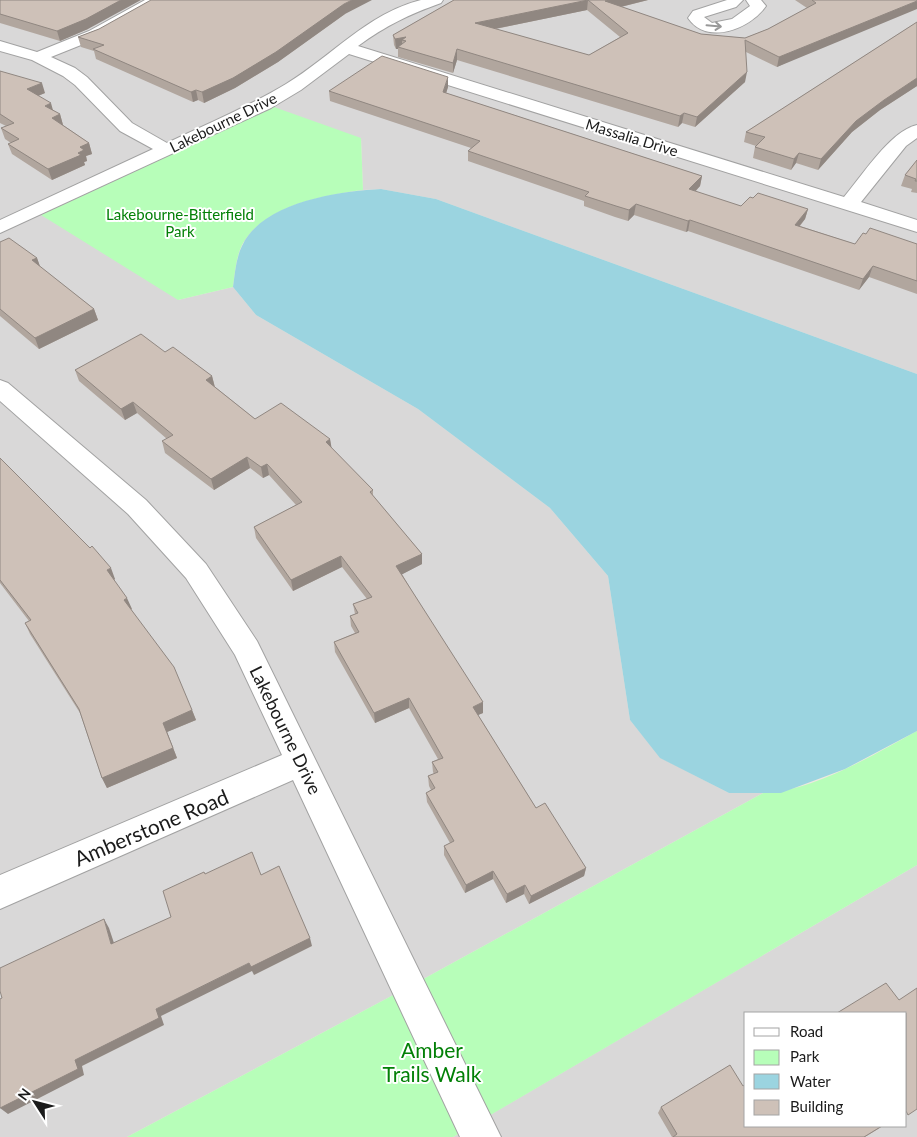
<svg xmlns="http://www.w3.org/2000/svg" width="917" height="1137" viewBox="0 0 917 1137" font-family="Lato,sans-serif">
<style>
.residential{fill:#d9d8d8;fill-rule:evenodd}
.park{fill:#b7feb9}
.water{fill:#9bd4e0}
.lines{fill:none;stroke-linecap:round;stroke-linejoin:round}
.minor-casing{stroke:#a2a2a2;stroke-width:2}
.minor{fill:#fff;fill-rule:evenodd}
.wall{fill:#b1a69e;fill-rule:evenodd}
.shaded-wall{fill:#908781}
.building{fill:#cec1b8;stroke:#908781;fill-rule:evenodd}
.oneway{stroke:#989898}
.labels{text-anchor:middle;dominant-baseline:central;stroke-width:4;stroke-linejoin:round;paint-order:stroke}
.far-street-label{font-size:15px;fill:#1b1b1b;stroke:#fff}
.far-park-label{font-size:15px;fill:#038007;stroke:#fff}
.street-label{font-size:18px;fill:#1b1b1b;stroke:#fff}
.near-street-label{font-size:21px;fill:#1b1b1b;stroke:#fff}
.near-park-label{font-size:21px;fill:#038007;stroke:#fff}
</style>
<rect width="100%" height="100%" fill="#eee8df"/>
<path class="residential" d="M0,0H917V374L436,199L381,189L363,190L361,138L178,300L233,287L256,315L418,409L550,508L608,576L630,720L661,758L729,793L765,792L427,977L127,1137H0Z
M917,865V1137H453L495,1112ZM746,1013H906V1126H746Z"/>
<path class="park" d="M274,107L361,138L363,190C324,195 262,206 242,245C236,257 235,273 233,287L178,300L41,215Z
M917,731V865L453,1137H127L427,977L765,792C810,793 877,753 917,731Z"/>
<path class="water" d="M381,189L436,199L917,374V731L845,769L781,793H729L660,758L630,720L608,576L550,508L418,409L256,315L233,287C235,273 236,258 242,246C262,202 339,191 381,189Z"/>
<g class="lines">
<defs>
<path id="minor" d="M145,0H163L161,3L101,37L51,57L75,68L87,77L132,123L167,143C207,124 248,107 286,84C331,57 368,13 421,0C428,0 436,0 443,0L441,3C408,15 387,25 358,46L844,197C862,176 890,131 917,125V138L906,146L861,202L917,220V232L349,54L301,90L271,108L0,233V220L153,149L120,131L75,85L63,76L32,60L0,51V41L37,52L89,31Z
M727,0H743L736,7L704,17L712,23L732,19L750,6L746,0H761L766,6C750,29 707,46 688,18L693,11Z
M0,380L8,383L146,500L206,564L257,641L501,1137H460L293,780L0,909V875L282,755L235,655L186,578L128,514L0,401Z"/>
</defs>
<use href="#minor" class="minor-casing"/>
<use href="#minor" class="minor"/>
</g>
<path class="wall" d="M0,0L88,29L60,41L0,23Z
M454,0H648L621,7L701,34L745,38L768,29L807,8L795,0H917L777,67L746,52L745,82L695,127L682,123L678,127L457,60L453,73L398,57V49H396L394,45L393,35ZM587,10L620,37L589,55L495,29Z
M345,14L278,62L235,88L204,103L198,100L193,102L96,59L94,51L81,47L78,37L99,29Z
M917,22V86L880,110L852,132L818,170L796,163L791,170L753,158L755,147L756,146L744,142L746,132Z
M0,71L45,93L38,96L53,110L60,114L63,125L89,143L92,154L86,156L87,161L84,162L85,165L52,180L12,154L8,144L11,143L5,139L1,128L6,126L0,123Z
M448,87L446,93L702,176L700,186L695,192L741,206L808,209L805,219L800,226L855,244L866,234L917,244V294L869,277L859,290L688,231L686,232L634,215L628,221L615,217L584,206V201L468,161V151L471,148L330,101L329,91Z
M917,160V193L911,192L912,189L901,186L905,175Z
M0,242L37,258L40,267L94,309L98,320L39,349L0,316Z
M165,352L212,376L215,387L255,419L330,439L331,448L373,490V496L422,554V564L402,574L483,713L478,715L536,808L586,868L584,876L529,904L524,894L506,903L493,879L465,893L444,855V846L450,843L427,802L426,793L431,790L429,786L428,776L434,774L433,772L432,762L438,759L409,708L375,723L335,652L334,642L355,633L351,626L350,616L355,614L353,604L367,599L342,567L293,591L256,538L254,527L296,505L269,475L263,478L250,468L214,490L165,453L162,441L167,439L137,413L125,420L79,381L75,370Z
M0,458L115,579L114,580L131,609L192,710L196,720L167,732L177,758L107,788L102,778L80,713L30,634L25,623L29,621L0,583Z
M661,1107L746,1126H883L865,1137H672L658,1113Z"/>
<path class="shaded-wall" d="M121,0H141L88,29L60,41L57,31Z
M352,0H372L345,14L278,62L235,88L204,103L202,92L344,4Z
M588,0L587,10L475,33V23Z
M610,0H648L604,11L605,1Z
M917,1V9L777,67L779,57Z
M406,37V41L402,40V48L398,47V49H396L395,39Z
M457,49V60L453,73V63Z
M747,72L745,82L695,127L697,117Z
M448,77V87L443,103V92Z
M917,78V86L880,110L852,132L818,170L821,159L856,121L884,100Z
M42,83L45,93L30,99L27,89Z
M196,90L198,100L193,102L191,92Z
M51,103L54,114L45,106Z
M684,113L682,123L678,127L680,116Z
M60,114L63,125L55,128L52,118Z
M89,143L92,154L86,156L87,161L84,162L85,165L52,180L48,169L80,147Z
M799,153L796,163L791,170L794,159Z
M702,176L700,186L687,200L689,189Z
M636,204L634,215L628,221L629,210Z
M808,209L805,219L792,235L795,225Z
M690,220L688,231L686,232L688,221Z
M37,258L41,269L32,260Z
M873,266L869,277L859,290L863,279Z
M94,309L98,320L39,349L35,338Z
M212,376L215,388L206,380Z
M133,402L137,413L125,420L121,409Z
M330,439L332,450L326,442Z
M247,457L250,468L214,490L211,479Z
M267,464L269,475L263,478L261,467Z
M422,554V564L397,577L396,566Z
M341,556L342,567L293,591L291,580Z
M111,568L115,579L112,581L107,570Z
M127,598L132,609L129,610L124,600Z
M409,698V708L375,723L374,713Z
M483,702V713L473,717V707Z
M192,710L196,720L167,732L177,758L107,788L102,778L163,723Z
M586,868L584,876L529,904L531,896Z
M493,871V879L465,893L466,885Z
M525,885L524,894L506,903L507,894Z
M104,919L109,928L117,952L111,944Z
M310,938L312,946L254,975L252,971L161,1016L164,1025L82,1066L84,1075L8,1114L0,1108L75,1060L156,1009L249,963Z"/>
<path class="building" d="M0,0H121L86,19L57,31L0,14Z
M151,0H352L344,4L276,52L233,78L202,92L196,90L191,92L93,49L104,45L78,37L99,29Z
M454,0H610L605,1L701,34L745,38L768,29L816,3L812,0H917V1L779,57L745,40L747,72L697,117L684,113L680,116L457,49L453,63L398,47L406,41L402,40L406,37L395,39L393,35ZM588,0L628,33L589,55L475,23Z
M917,22V78L884,100L856,121L821,159L799,153L794,159L755,147L765,137L746,132Z
M382,56L448,77L443,92L702,176L689,189L741,206L750,197L753,198L758,193L808,209L795,225L855,244L863,233L866,234L870,228L917,244V281L873,266L863,279L690,220L688,221L636,204L629,210L616,206L585,196L589,192L468,151L480,141L329,91Z
M0,71L42,83L27,89L51,103L45,106L60,114L52,118L89,143L80,147L84,150L78,153L81,155L48,169L8,144L19,139L1,128L14,123L0,114Z
M917,160V181H915L916,179L905,175Z
M9,238L37,258L32,260L94,309L35,338L0,309V242Z
M141,334L165,352L173,347L212,376L206,380L255,419L281,403L330,439L326,442L373,490L370,492L422,554L396,566L483,702L473,707L536,808L545,803L586,868L531,896L525,885L507,894L493,871L466,885L444,846L454,841L426,793L435,788L428,776L438,772L432,762L443,758L409,698L374,713L334,642L359,632L350,616L358,613L353,604L372,597L341,556L291,580L254,527L302,502L267,464L261,467L247,457L211,479L162,441L173,435L133,402L121,409L75,370Z
M0,458L90,548L92,546L111,568L107,570L127,598L124,600L174,667L192,710L163,723L173,748L102,778L79,709L25,623L31,620L0,580Z
M252,852L261,875L279,866L310,938L251,967L249,963L156,1009L159,1018L75,1060L78,1069L0,1108V999L2,998L0,991V968L104,919L111,944L171,917L163,891L204,872L205,874Z
M886,983L899,1000L917,988V1109L908,1115L906,1111V1013H837Z
M730,1065L743,1086L746,1084V1126H882L864,1137H673L677,1134L661,1107Z"/>
<defs><path id="oneway-shaft" d="M-6 0H5M1.5-3L5.5 0L1.5 3" fill="none" stroke-width="1.6" stroke-linecap="round" stroke-linejoin="round" transform="scale(1.25)"/></defs>
<use class="oneway" href="#oneway-shaft" transform="translate(714 26) rotate(5)"/>
<g class="labels">
<g class="far-street-label">
<text transform="translate(223 122) rotate(-26)">Lakebourne Drive</text>
<text transform="translate(632 137) rotate(17)">Massalia Drive</text>
</g>
<g class="far-park-label">
<text x="180" y="214">Lakebourne-Bitterfield<tspan x="180" dy="17">Park</tspan></text>
</g>
<g class="street-label">
<text transform="translate(286 730) rotate(64)">Lakebourne Drive</text>
</g>
<g class="near-street-label">
<text transform="translate(151 827) rotate(-23)">Amberstone Road</text>
</g>
<g class="near-park-label">
<text x="432" y="1049">Amber<tspan x="432" dy="24">Trails Walk</tspan></text>
</g>
</g>
<rect x="744" y="1012" width="162" height="115" fill="#ffffff" stroke="#a4a4a4"/>
<rect x="754" y="1028" width="25" height="8" fill="#ffffff" stroke="#a4a4a4"/>
<text x="790" y="1037" font-size="15" fill="#1b1b1b">Road</text>
<rect x="754" y="1050" width="25" height="15" fill="#b7feb9" stroke="#a4a4a4"/>
<text x="790" y="1062" font-size="15" fill="#1b1b1b">Park</text>
<rect x="754" y="1074" width="25" height="15" fill="#9bd4e0" stroke="#a4a4a4"/>
<text x="790" y="1087" font-size="15" fill="#1b1b1b">Water</text>
<rect x="754" y="1100" width="25" height="15" fill="#cec1b8" stroke="#a4a4a4"/>
<text x="790" y="1112" font-size="15" fill="#1b1b1b">Building</text>
<g transform="translate(35 1102) rotate(306)" stroke="#ffffff" stroke-width="4" paint-order="stroke">
<path d="M0-4L9 19L0 12L-9 19Z" fill="#1b1b1b"/>
<text y="-8" font-size="14" font-weight="bold" text-anchor="middle" fill="#1b1b1b">N</text>
</g>
</svg>
